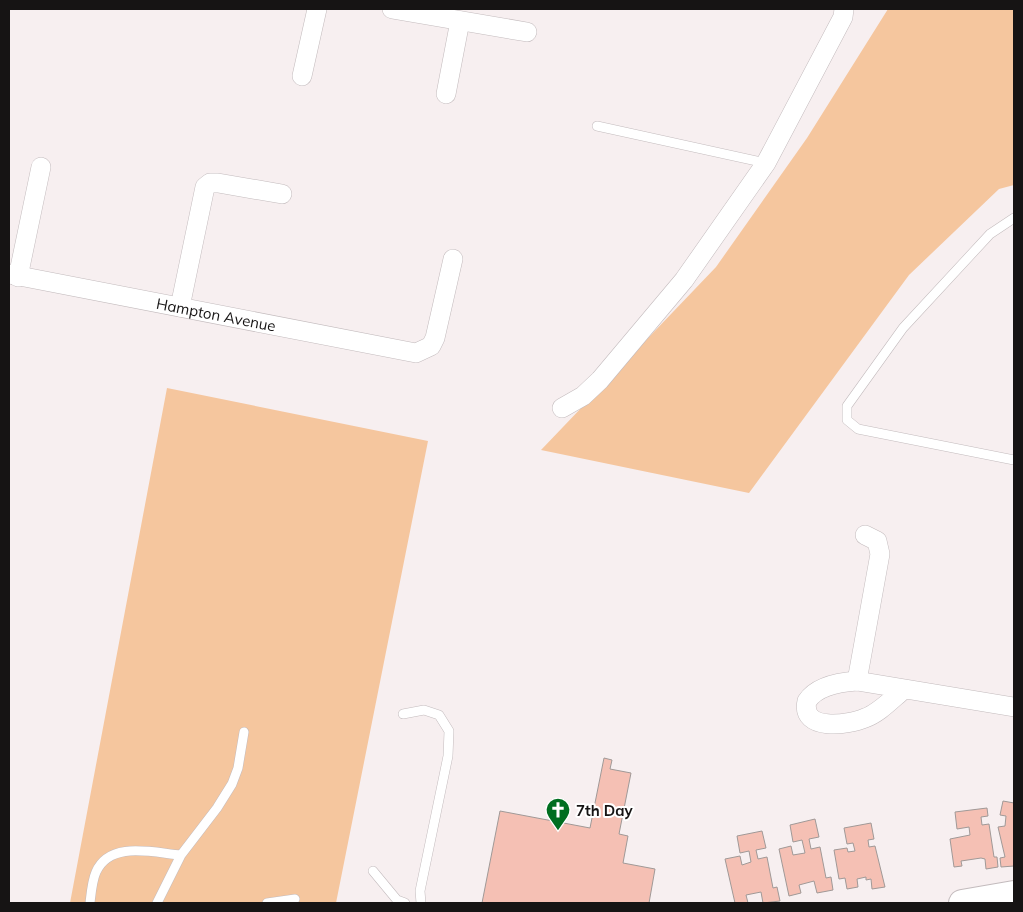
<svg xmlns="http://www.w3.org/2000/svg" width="1023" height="912" viewBox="0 0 1023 912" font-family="Mulish,sans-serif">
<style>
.green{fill:#f5c69e}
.building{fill:#f5c0b4;stroke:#a09997}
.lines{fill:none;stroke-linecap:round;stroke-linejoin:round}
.lane-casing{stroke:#c3bbbd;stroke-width:10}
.street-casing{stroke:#c3bbbd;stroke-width:20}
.secondary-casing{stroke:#c3bbbd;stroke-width:28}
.lane{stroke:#fff;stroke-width:9}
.street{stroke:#fff;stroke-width:19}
.secondary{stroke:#fff;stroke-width:26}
.labels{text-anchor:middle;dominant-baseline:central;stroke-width:4;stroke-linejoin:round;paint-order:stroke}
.street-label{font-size:15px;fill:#161414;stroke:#fff}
.poi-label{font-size:15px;font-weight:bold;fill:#161414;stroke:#fff;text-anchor:start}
</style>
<rect width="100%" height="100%" fill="#f7eff0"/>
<path class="green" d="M888,9H1014V185L999,189L909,275L749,493L541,450L716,267L807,138Z
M167,388L428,441L336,903H70Z"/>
<path class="building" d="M604,758L612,760L610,769L631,773L619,834L628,836L623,863L655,869L649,903H482L500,811L590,828Z
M1003,801L1014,803V866L1001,867L1000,858L1005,857L998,827L1005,826L1006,816L1000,815Z
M987,808L988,816L981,817L982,825L989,824L994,857H997L998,867L986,869L985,859L981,858L961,861L962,866L954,867L950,839L970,835L969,827L957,829L955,812Z
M815,819L819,837L809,839L811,849L820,847L826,878L831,877L833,890L817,893L814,881L799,885L801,893L789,896L779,849L791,846L793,855L805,853L802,840L793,842L790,825Z
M871,823L874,839L868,840L869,847L875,846L885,887L872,889L871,879L866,880V877L857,879L858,887L847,889L845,878L839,879L834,850L847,848L848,852L855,851L853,843L847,844L844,828Z
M762,831L766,848L756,850L758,859L767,857L773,888L777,887L780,901L763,903L761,892L746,895L748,903H735L725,859L740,856L742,865L751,862L749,851L740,853L737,836Z"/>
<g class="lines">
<defs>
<path id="lane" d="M597,126L766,163
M1014,218L990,234L903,328L847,406V420L858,429L1014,460
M403,714L424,710L439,715L449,731L448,756L420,891L421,903
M373,871L397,900L405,903
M90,903C91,894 92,881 96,872C110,840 154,853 181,855
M157,903L181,855L217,808L232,784L238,768L244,732
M267,903L295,899"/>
<g id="street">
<path d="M392,9L527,32"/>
<path d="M302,76L317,9"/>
<path d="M446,94L460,21"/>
<path id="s1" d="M9,274L416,353L431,346L435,338L453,259"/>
<path d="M18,277L41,167"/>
<path d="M180,307L205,187L210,183H218L282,194"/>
<path d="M562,408L583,396L600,380L684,280L766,163L843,17L844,9"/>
<path d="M857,681L880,554L877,541L865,535"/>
<path d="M903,690C891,700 879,713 865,718C849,725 800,732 807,701C817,686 841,682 857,681L1014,707"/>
</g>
<path id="secondary" d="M962,903L1014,894"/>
</defs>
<use href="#lane" class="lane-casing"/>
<use href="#street" class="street-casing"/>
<use href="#secondary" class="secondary-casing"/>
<use href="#lane" class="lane"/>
<use href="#street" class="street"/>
<use href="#secondary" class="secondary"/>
</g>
<defs>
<symbol id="church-pin" viewBox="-11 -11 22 30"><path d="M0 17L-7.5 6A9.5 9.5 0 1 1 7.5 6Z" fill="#006e20" stroke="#fff"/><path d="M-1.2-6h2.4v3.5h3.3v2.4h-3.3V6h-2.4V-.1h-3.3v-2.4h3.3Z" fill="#fff"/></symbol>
</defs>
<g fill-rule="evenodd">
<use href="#church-pin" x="544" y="796" width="28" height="38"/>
</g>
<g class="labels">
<g class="street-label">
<text stroke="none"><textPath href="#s1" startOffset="211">Hampton Avenue</textPath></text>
</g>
<g class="poi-label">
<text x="576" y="810">7th Day</text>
</g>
</g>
<rect width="1023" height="912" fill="none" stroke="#161414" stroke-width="20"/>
</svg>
